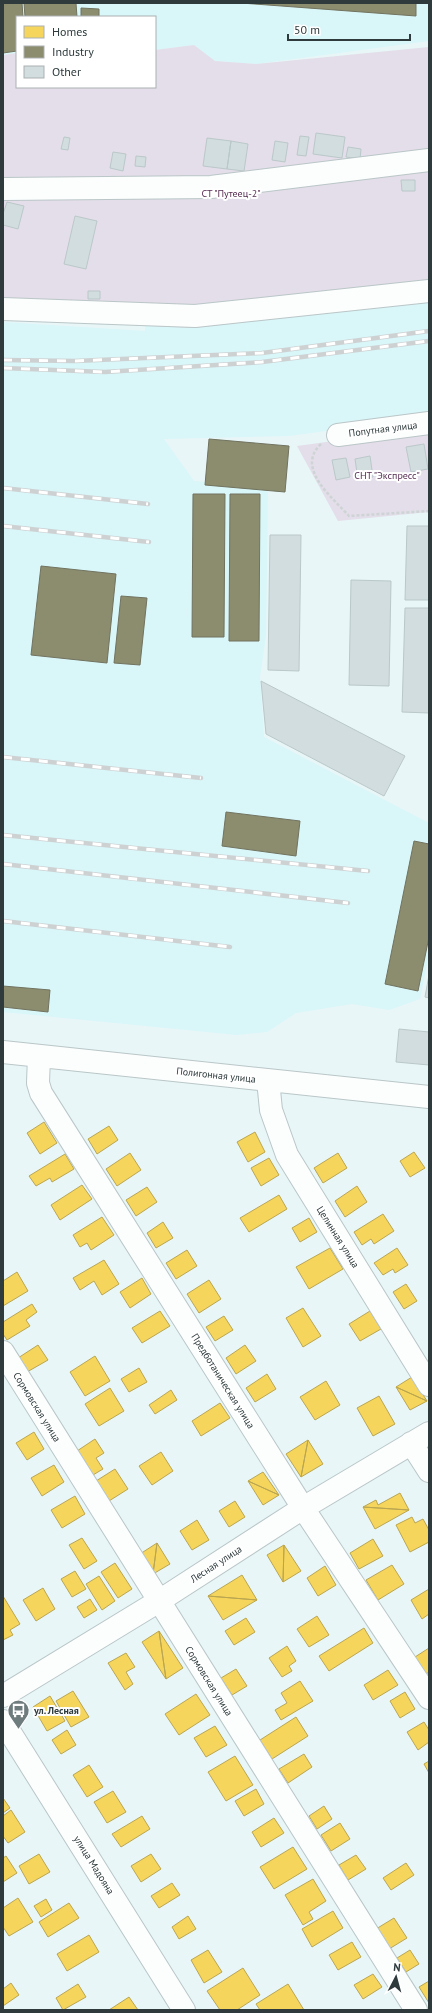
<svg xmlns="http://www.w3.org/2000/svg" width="432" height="2013" viewBox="0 0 432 2013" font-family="'PT Sans',sans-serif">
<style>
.built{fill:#d9f6f9}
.green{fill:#e3dee9}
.homes{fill:#f6d55c;stroke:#baa652}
.industry{fill:#8c8c6e;stroke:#70735f}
.building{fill:#d1dddf;stroke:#bbc8c9}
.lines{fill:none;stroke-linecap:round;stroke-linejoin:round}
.minor-casing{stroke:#bac6c7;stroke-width:24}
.path{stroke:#ced4d5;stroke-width:2.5;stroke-dasharray:3 2;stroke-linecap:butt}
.minor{stroke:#fcfefe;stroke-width:22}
.rail-casing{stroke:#ced1d2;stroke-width:4.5}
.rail{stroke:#fff;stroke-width:3;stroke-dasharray:9;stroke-linecap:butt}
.labels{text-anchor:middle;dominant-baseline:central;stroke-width:4;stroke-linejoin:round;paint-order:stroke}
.park-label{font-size:10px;fill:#552d51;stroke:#fff}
.street-label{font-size:10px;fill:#2e3a3c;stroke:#fff}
.poi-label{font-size:10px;font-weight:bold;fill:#2e3a3c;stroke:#fff;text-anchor:start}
</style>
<rect width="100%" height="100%" fill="#e8f6f8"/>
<path class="built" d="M3,3H429V41L256,64L215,61L194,45L155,50V17H17V53L3,55Z
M429,268V417L289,436L164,439L194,481L268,487L266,636L260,677L264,737L429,823V954L420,999L389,1010L352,1004L296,1013L267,1032L237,1035L3,1012V322L145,331L147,299Z"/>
<path class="green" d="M194,45L215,61L256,64L429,47V301L194,328L3,319V55L17,53V87H155V50Z
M429,428V512L338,521L297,446Z"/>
<path class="homes" d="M44,1122L57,1143L40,1154L27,1133Z
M109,1126L118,1140L97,1154L88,1139Z
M255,1132L265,1152L248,1162L237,1142Z
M414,1152L425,1168L410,1177L400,1161Z
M130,1153L141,1170L117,1186L106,1169Z
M338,1153L347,1168L323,1183L314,1168Z
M65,1154L74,1169L52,1182L50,1178L36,1186L29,1176Z
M269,1158L279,1175L261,1186L251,1168Z
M82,1185L92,1199L60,1220L51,1205Z
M357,1186L367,1202L345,1217L335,1201Z
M147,1187L157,1202L136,1216L126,1200Z
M279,1195L287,1209L249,1232L240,1218Z
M383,1214L394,1231L374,1244L371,1239L362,1245L354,1232Z
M102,1217L114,1235L91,1250L87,1243L80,1247L73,1235Z
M309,1218L317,1232L300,1242L292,1228Z
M163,1222L173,1238L156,1248L147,1233Z
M330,1248L343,1269L309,1289L296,1267Z
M397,1248L408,1265L395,1273L393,1269L383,1275L374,1263Z
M187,1250L197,1266L176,1279L166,1263Z
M104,1260L119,1284L102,1295L94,1281L80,1290L73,1278Z
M17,1272L28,1291L3,1306V1281Z
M142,1278L151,1294L130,1308L120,1292Z
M209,1280L221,1299L199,1313L187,1294Z
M406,1284L417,1301L404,1309L393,1292Z
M32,1304L37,1312L26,1320L30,1326L7,1340L3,1334V1322Z
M303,1308L321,1336L303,1347L286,1318Z
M160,1311L170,1326L142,1343L132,1328Z
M370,1311L381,1329L360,1341L349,1324Z
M224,1316L233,1330L215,1341L206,1327Z
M38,1345L48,1360L27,1372L18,1358Z
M245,1345L256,1361L236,1374L226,1358Z
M95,1356L110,1381L85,1396L70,1372Z
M139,1368L147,1382L129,1392L121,1379Z
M267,1374L276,1389L255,1402L246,1388Z
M412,1377L427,1401L396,1387Z
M326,1381L340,1405L315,1420L300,1397Z
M396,1387L427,1401L410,1410Z
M110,1388L124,1411L99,1426L85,1404Z
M171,1390L177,1400L155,1414L149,1405Z
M379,1396L395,1424L373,1436L357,1408Z
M220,1403L230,1418L201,1436L192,1421Z
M34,1432L44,1449L27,1460L16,1443Z
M95,1439L104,1453L96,1458L103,1469L93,1475L77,1451Z
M308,1440L301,1477L286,1454Z
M308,1440L323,1464L301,1477Z
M161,1452L173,1471L152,1485L139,1466Z
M54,1465L64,1482L42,1496L31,1478Z
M115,1469L128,1489L109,1501L96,1481Z
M263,1472L279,1495L248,1481Z
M248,1481L279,1495L263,1505Z
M400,1493L409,1510L363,1507L376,1500L378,1505Z
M75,1496L85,1514L62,1528L51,1510Z
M235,1501L245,1517L229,1527L219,1511Z
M363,1507L409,1510L375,1529Z
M412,1517L415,1523L423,1519L429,1530V1542L410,1552L396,1525Z
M197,1520L209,1540L192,1550L180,1531Z
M82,1538L97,1561L84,1569L69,1545Z
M373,1539L383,1556L359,1569L350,1553Z
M157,1543L170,1564L153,1574Z
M157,1543L153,1574L140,1554Z
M284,1545L283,1582L267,1555Z
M284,1545L301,1571L283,1582Z
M115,1563L132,1589L118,1598L101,1572Z
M392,1565L404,1584L378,1600L366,1580Z
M325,1566L336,1585L318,1596L307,1578Z
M75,1571L86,1589L72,1597L61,1579Z
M242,1575L257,1600L208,1596Z
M99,1576L115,1601L102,1610L86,1584Z
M43,1588L55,1609L36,1621L23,1600Z
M429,1589V1614L422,1619L411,1600Z
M3,1596L20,1624L10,1630L13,1635L3,1640Z
M208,1596L257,1600L223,1620Z
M90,1599L97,1610L84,1618L77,1607Z
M317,1616L329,1635L309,1647L297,1629Z
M246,1618L255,1632L234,1645L225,1631Z
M364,1628L373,1643L329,1671L319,1656Z
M159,1631L166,1679L142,1642Z
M159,1631L183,1668L166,1679Z
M287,1646L296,1661L289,1666L292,1671L282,1677L269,1658Z
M429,1648V1672L426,1674L415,1657Z
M126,1653L135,1667L126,1672L133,1684L125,1690L108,1663Z
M236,1669L247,1686L232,1695L221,1678Z
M388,1670L398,1685L373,1700L364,1685Z
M300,1681L313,1701L281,1720L275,1710L287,1703L281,1693Z
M73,1691L89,1717L71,1727L56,1701Z
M405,1692L415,1709L400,1718L390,1701Z
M196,1694L210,1715L179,1735L165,1714Z
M50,1696L65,1721L47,1731L33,1707Z
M296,1717L308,1736L272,1759L260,1740Z
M424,1722L429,1730V1742L418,1750L407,1732Z
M215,1726L227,1745L206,1757L194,1738Z
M67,1730L76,1745L61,1754L52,1740Z
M304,1754L312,1767L288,1783L279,1769Z
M235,1756L253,1785L226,1801L208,1772Z
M429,1761V1773L424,1764Z
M89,1765L103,1787L87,1797L73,1775Z
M256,1789L264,1804L244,1816L235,1801Z
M113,1791L126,1812L107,1823L94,1802Z
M3,1798L10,1808L3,1813Z
M324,1806L332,1819L317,1829L309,1816Z
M11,1810L25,1832L8,1843L3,1836V1816Z
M142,1816L150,1829L121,1847L112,1834Z
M274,1818L284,1833L261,1847L252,1832Z
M340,1823L350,1839L331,1851L321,1835Z
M293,1847L307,1869L274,1889L260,1867Z
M39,1854L50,1872L29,1884L19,1866Z
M151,1854L161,1869L141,1882L131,1866Z
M356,1855L366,1869L348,1880L339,1865Z
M6,1856L17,1873L3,1882V1858Z
M406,1863L414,1875L391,1890L383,1878Z
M313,1879L326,1901L309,1912L313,1919L303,1925L285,1895Z
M172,1883L180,1895L159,1908L151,1896Z
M18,1898L33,1922L9,1936L3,1927V1908Z
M46,1899L52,1910L41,1917L34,1906Z
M69,1903L79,1918L48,1937L39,1922Z
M333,1911L343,1928L312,1947L302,1929Z
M188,1916L196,1929L179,1939L172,1927Z
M394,1918L407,1938L389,1949L376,1929Z
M89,1935L99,1952L67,1971L57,1954Z
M352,1942L361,1957L338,1970L329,1955Z
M208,1950L222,1972L204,1983L191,1960Z
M410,1950L419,1964L406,1972L397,1958Z
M243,1968L260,1995L237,2010H220L207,1991Z
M373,1974L382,1987L363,1999L354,1985Z
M429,1981V2003L419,1987Z
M11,1983L19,1995L3,2006V1989Z
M78,1984L86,1997L63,2010L56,1998Z
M288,1984L304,2010H260L256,2004Z
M129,1997L138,2010H109Z"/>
<path class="industry" d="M3,3H22L23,17H17V51L3,53Z
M24,3H76L77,17H25Z
M241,3H416V16Z
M81,8L99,9V17H81Z
M209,439L289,446L285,492L205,485Z
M193,494H225L224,637H192Z
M230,494H260L259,641H229Z
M41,566L116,574L107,663L31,655Z
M121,596L147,598L140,665L114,663Z
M226,812L300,821L296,856L222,846Z
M414,841L429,844V937L418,991L385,984Z
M3,986L50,990L48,1012L3,1007Z"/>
<path class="building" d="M316,133L345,137L342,158L313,154Z
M300,136L309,137L306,156L297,155Z
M64,137L70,138L68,150L61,149Z
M207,138L231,141L227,169L203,166Z
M231,141L248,144L244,171L227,169Z
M275,141L288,143L285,162L272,160Z
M348,147L361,149L360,159L346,157Z
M113,152L126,154L123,171L110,168Z
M136,156L146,157L145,167L135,166Z
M401,180H415V191H402Z
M7,202L24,206L18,229L3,225V214Z
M75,216L97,221L86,269L64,264Z
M88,291H100V299H88Z
M424,444L428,469L411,472L406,447Z
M370,456L373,477L358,480L355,459Z
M346,458L350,477L336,480L332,460Z
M407,526H429V600H405Z
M270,535H301L299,671L268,670Z
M351,580L391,581L389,686L349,685Z
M405,608H429V713L402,712Z
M261,681L405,756L384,796L266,734Z
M429,975V998L425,997Z
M399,1029L429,1032V1065L396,1062Z"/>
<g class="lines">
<defs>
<path id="minor" d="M3,189L211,187L429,160
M3,309L195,316L429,291
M338,435L429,423
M3,1052L429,1097
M39,1056L38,1083L41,1093L303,1508L429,1698
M268,1080L271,1110L287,1155L429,1385
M3,1352L416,2010
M411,1443L429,1471
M3,1696L159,1601L303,1508L429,1433
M3,1721L184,2010"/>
</defs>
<use href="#minor" class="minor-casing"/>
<path class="path" d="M321,444C295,468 332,497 349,516L429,511"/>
<use href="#minor" class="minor"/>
<defs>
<path id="rail" d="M3,360L75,361L262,353L429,331
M3,368L105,372L262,362L429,341
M3,488L148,504
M3,526L149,542
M3,757L201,778
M3,835L368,871
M3,864L348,903
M3,921L230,947"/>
</defs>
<use href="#rail" class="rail-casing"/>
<use href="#rail" class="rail"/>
</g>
<defs>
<symbol id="bus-pin" viewBox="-11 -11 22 30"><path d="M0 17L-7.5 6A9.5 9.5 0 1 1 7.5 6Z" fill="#6f7c7e" stroke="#fff"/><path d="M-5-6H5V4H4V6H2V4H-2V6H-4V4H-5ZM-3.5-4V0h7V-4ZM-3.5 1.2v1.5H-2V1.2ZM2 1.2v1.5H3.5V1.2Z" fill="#fff"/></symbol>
</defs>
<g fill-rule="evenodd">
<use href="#bus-pin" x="6" y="1698" width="25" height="34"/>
</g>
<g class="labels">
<g class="park-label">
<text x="231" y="193">СТ "Путеец-2"</text>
<text x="387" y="475">СНТ "Экспресс"</text>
</g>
<g class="street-label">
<text transform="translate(383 429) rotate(-7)">Попутная улица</text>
<text transform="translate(216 1075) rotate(6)">Полигонная улица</text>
<text transform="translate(338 1237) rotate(58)">Целинная улица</text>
<text transform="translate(223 1381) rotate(58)">Предботаническая улица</text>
<text transform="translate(37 1407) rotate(58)">Сормовская улица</text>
<text transform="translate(216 1564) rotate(-33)">Лесная улица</text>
<text transform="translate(209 1681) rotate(58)">Сормовская улица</text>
<text transform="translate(94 1865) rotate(58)">улица Мадояна</text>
</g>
<g class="poi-label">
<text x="34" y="1710">ул. Лесная</text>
</g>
</g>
<rect width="432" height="2013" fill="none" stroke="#2e3a3c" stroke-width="8"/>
<rect x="16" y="16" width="140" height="72" fill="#ffffff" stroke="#abb0b1"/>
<rect x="24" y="26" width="20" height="12" fill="#f6d55c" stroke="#abb0b1"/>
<text x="52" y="36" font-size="12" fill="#2e3a3c">Homes</text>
<rect x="24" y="46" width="20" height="12" fill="#8c8c6e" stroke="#abb0b1"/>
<text x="52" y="56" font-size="12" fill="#2e3a3c">Industry</text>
<rect x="24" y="66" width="20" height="12" fill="#d1dddf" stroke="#abb0b1"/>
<text x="52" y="76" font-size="12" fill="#2e3a3c">Other</text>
<g transform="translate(396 1977) rotate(6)" stroke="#ffffff" stroke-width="3" paint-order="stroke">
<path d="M0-3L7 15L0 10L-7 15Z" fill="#2e3a3c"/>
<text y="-6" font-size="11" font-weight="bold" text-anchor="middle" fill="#2e3a3c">N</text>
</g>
<path d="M288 34v6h122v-6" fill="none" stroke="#2e3a3c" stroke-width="2"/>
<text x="294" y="34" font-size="12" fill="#2e3a3c" stroke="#ffffff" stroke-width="3" paint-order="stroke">50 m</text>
</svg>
